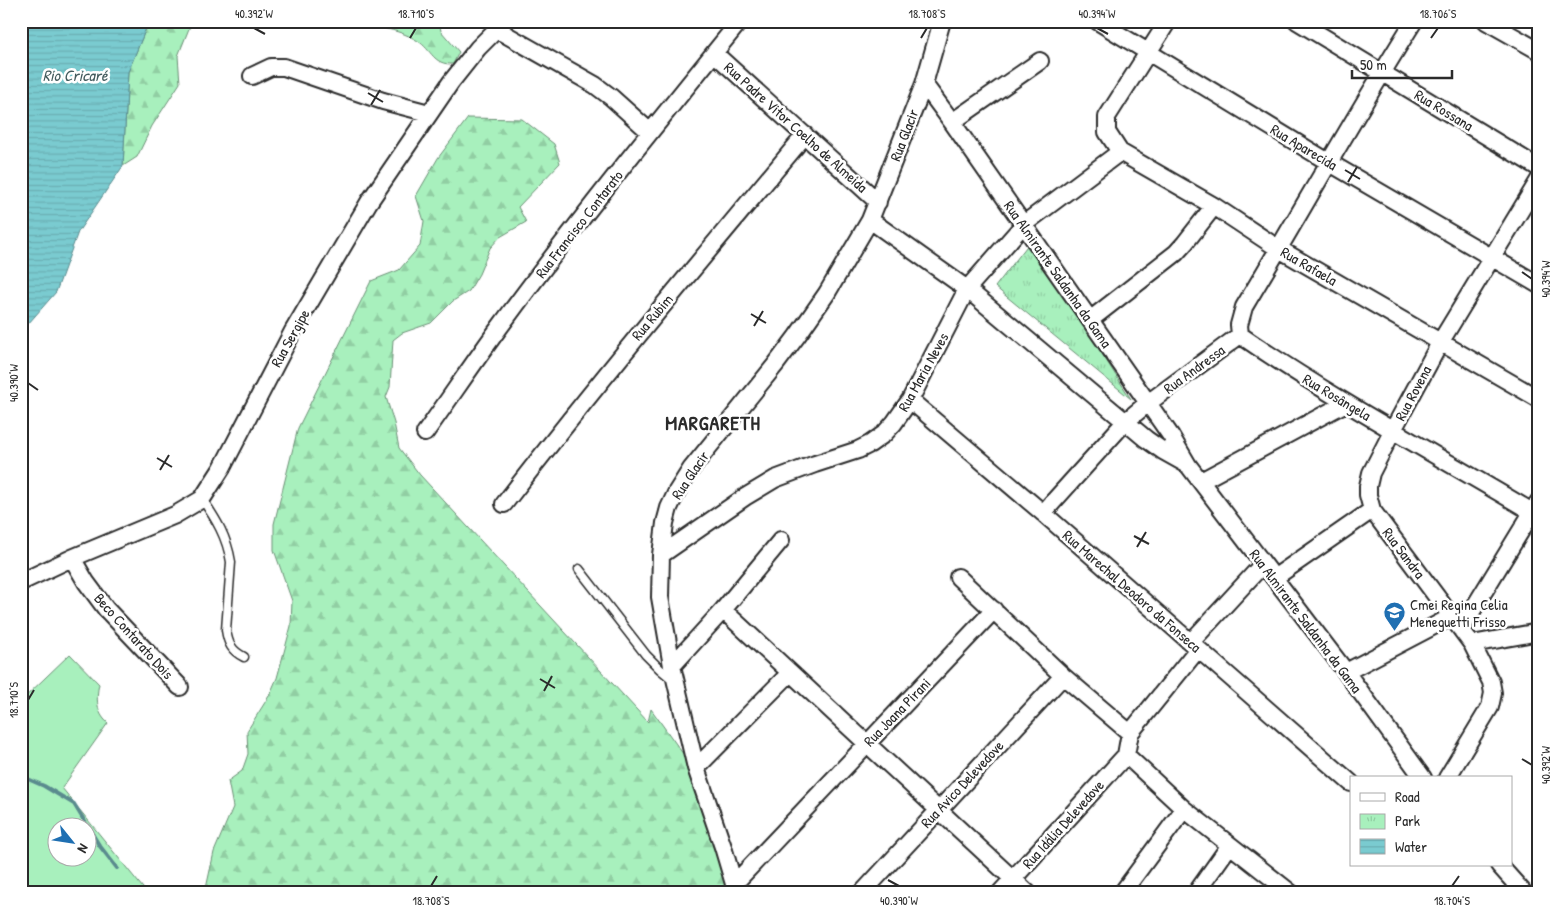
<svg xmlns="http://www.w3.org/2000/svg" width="1560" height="914" viewBox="0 0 1560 914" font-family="'Patrick Hand',sans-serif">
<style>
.grass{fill:#a8f0bd;stroke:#6a8e74;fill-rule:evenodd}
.forest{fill:url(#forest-firs);stroke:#6a8e74}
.park{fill:url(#park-tufts);stroke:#6a8e74}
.water{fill:url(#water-rules);stroke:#5a8b8e}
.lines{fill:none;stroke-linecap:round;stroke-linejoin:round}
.stream{stroke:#5a8b8e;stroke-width:4}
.service-casing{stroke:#2b2b2b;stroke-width:11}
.minor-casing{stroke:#2b2b2b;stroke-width:20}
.service{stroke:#fff;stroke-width:8}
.minor{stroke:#fff;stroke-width:16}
.ticks{fill:none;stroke:#2b2b2b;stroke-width:2}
.labels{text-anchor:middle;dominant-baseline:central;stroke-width:5;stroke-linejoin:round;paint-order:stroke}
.street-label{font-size:15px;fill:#2b2b2b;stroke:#fff}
.poi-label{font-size:15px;fill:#2b2b2b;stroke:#fff;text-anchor:start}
.water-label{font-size:16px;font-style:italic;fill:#435b5d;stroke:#fff}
.district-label{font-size:20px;font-weight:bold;letter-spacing:1px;fill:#2b2b2b;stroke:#fff}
.neatline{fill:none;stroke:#2b2b2b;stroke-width:2}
.ticks-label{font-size:12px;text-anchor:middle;fill:#2b2b2b}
</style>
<defs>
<pattern id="forest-firs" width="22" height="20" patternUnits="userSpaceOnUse" patternTransform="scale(1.25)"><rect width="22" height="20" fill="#a8f0bd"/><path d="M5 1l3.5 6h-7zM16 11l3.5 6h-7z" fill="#91cea3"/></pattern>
<pattern id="park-tufts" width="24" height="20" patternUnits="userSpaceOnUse" patternTransform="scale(1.25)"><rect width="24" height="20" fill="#a8f0bd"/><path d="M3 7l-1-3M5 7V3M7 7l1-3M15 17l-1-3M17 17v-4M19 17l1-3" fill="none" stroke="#91cea3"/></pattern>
<pattern id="water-rules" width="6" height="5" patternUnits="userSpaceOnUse" patternTransform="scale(1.25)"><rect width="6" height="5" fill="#7acbd0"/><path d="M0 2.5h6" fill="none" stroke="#6aaeb3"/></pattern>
</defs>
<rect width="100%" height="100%" fill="#fff"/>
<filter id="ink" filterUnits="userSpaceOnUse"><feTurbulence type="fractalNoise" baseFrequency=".02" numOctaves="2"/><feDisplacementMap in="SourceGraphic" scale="10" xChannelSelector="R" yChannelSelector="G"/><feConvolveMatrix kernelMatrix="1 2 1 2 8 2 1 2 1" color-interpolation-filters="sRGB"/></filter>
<g filter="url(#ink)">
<path class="grass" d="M70,654L99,684C96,698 96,713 108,723L62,788L147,893H21V701ZM58,826H88V856H58Z"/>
<path class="forest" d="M149,21H192L178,56L180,83L152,126L137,157L123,166L128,72Z
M349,21H439L441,31L459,52L453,64C433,65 432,50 418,41C396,27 373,28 349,21Z
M468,118L522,119L554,144L560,163L518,207L526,222L500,237L490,248L479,274L469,291L453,301L431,323L402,333L393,340L390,387L386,397L394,423L399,448L420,475L648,722L651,709L686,758L731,864L722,893H205L214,852L233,807L228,781L242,771L248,754L247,731L269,696L277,678L291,626L292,601L274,550V524L298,428L371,281L399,270L420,246L424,221L416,196L438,158Z"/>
<path class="park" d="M1030,242L1131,399L995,287Z"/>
<path class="water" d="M21,21H149L128,72L123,166L78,232L56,292L21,332Z"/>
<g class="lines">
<path class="stream" d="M21,778L28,779L44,786L74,804L99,845L117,868"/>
<defs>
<path id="service" d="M202,499C216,519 227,537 231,562L226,630C228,644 232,651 244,657
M579,569L646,655L660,669L672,679"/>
<path id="minor" d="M1097,21L1330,163L1539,285
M1168,21L1107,117V132L1120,152L1214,206L1279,249L1539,399
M1297,21L1539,168
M1414,21C1355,115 1301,212 1244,307L1239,325L1240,335C1336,401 1439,456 1539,516
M1486,21L1539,51
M496,29L595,85L611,97L650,132
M714,53L878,202
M252,76L271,67H284L383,101L429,113
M924,84L952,122L1171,436L1188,465L1346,672L1423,778
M952,122L1040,61
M870,220L967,289L1146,439L1163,451L1188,465
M1090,320L1176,253L1185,243L1214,206
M910,400L1043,513L1351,783
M425,433C450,398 474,362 499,328C576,223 658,122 740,21
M1201,481L1346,403
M504,504C601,378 703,257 805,135
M1372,510L1472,644L1491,682L1493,693L1490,707L1447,778
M1043,513L1125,422L1148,403L1240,335
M661,555L745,497L775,479L815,464L858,450L870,444L884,434L894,423L910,400L967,289L1024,224L1120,152
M72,558L86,582L106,609L180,687
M958,577L1063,676L1130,733
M1274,578L1372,510L1368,495V486L1371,473L1393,430L1441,341L1539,180
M21,582L72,558L175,515L202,499L222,468L293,331L369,202L451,82L478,48L505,21
M723,610L1028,893
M1461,629L1539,501
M1191,642L1263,564
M1472,644L1539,632
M1198,649L1130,733L1126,755L1184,809L1291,893
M672,666L723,610L781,540
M1346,672L1451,617
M696,768L790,673
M1499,865L1524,893
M734,884L994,610
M733,893L734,884L723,847L696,768L672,666L660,597L661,555L665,523L669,508L677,491L691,469L776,364L797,336L827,293L870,220L924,84L942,21
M862,893L1063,676
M1000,893L1126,755
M1122,893L1184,809
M1196,893L1230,845"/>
</defs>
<use href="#service" class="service-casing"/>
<use href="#minor" class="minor-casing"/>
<use href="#service" class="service"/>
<use href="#minor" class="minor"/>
</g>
</g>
<path class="ticks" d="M254,28L265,34M1097,28L1108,34M410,38L416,28M921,38L927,28M1431,38L1438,28M368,93L383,102M371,105L380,90M1345,170L1360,179M1348,182L1357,167M1522,272L1532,279M751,314L766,323M754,326L763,311M28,383L38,390M157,458L172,467M160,470L169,455M1134,536L1149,544M1137,547L1146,532M540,679L555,688M544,691L552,676M28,700L34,690M1522,759L1532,765M888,880L899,886M431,886L437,876M1452,886L1459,876"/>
<defs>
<symbol id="school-pin" viewBox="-11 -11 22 30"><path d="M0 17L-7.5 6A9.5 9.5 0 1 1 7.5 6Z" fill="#1f6fb2" stroke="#fff"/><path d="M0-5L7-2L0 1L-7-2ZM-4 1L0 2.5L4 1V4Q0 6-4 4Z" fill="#fff"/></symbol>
</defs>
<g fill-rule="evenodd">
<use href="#school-pin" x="1382" y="600" width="25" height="34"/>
</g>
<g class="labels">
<g class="street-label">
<text transform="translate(1444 110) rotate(31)">Rua Rossana</text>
<text transform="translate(796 127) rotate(42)">Rua Padre Vitor Coelho de Almeida</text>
<text transform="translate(904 135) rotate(-69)">Rua Glacir</text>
<text transform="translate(1304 147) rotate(31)">Rua Aparecida</text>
<text transform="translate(579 224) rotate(-52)">Rua Francisco Contarato</text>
<text transform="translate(1309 266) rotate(30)">Rua Rafaela</text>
<text transform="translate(1058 274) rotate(55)">Rua Almirante Saldanha da Gama</text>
<text transform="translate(652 317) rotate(-50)">Rua Rubim</text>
<text transform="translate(290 338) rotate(-61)">Rua Sergipe</text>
<text transform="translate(1194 369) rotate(-36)">Rua Andressa</text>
<text transform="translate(923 372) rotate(-61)">Rua Maria Neves</text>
<text transform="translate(1413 393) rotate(-62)">Rua Rovena</text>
<text transform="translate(1337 397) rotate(31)">Rua Rosângela</text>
<text transform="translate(690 475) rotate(-56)">Rua Glacir</text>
<text transform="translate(1404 553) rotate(53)">Rua Sandra</text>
<text transform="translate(1132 591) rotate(41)">Rua Marechal Deodoro da Fonseca</text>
<text transform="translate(1306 621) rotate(53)">Rua Almirante Saldanha da Gama</text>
<text transform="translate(134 636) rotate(48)">Beco Contarato Dois</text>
<text transform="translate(897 712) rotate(-46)">Rua Joana Pirani</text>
<text transform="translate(962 784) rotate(-47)">Rua Avico Delevedove</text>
<text transform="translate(1063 824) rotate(-48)">Rua Idália Delevedove</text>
</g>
<g class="poi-label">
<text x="1410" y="604">Cmei Regina Celia<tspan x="1410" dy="17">Meneguetti Frisso</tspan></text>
</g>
<g class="water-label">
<text x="75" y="75">Rio Cricaré</text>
</g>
<g class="district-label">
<text x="713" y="422">MARGARETH</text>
</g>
</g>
<rect width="1560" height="914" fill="none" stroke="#fff" stroke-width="55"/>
<rect x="1350" y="776" width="162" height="90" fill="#ffffff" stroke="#aaaaaa"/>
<rect x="1360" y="793" width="25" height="8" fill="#ffffff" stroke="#aaaaaa"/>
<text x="1395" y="802" font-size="15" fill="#2b2b2b">Road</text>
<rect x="1360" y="814" width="25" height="15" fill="url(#park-tufts)" stroke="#aaaaaa"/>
<text x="1395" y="826" font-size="15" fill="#2b2b2b">Park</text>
<rect x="1360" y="839" width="25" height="15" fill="url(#water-rules)" stroke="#aaaaaa"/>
<text x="1395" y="852" font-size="15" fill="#2b2b2b">Water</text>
<g transform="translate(72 842) rotate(120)"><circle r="24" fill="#ffffff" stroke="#aaaaaa"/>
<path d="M0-4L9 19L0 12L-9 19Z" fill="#1f6fb2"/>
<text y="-8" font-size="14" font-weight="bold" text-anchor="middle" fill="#2b2b2b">N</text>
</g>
<path d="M1352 70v8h100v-8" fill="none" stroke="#2b2b2b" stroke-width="2.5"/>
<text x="1360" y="70" font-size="15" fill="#2b2b2b" stroke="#ffffff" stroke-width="4" paint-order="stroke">50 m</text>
<rect x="28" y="28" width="1504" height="858" class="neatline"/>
<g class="ticks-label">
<text x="254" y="18">40.392°W</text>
<text x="416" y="18">18.710°S</text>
<text x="927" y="18">18.708°S</text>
<text x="1097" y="18">40.394°W</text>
<text x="1438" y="18">18.706°S</text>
<text transform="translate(1546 279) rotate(-90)" y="4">40.394°W</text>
<text transform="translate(14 383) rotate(-90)" y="4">40.390°W</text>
<text transform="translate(14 700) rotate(-90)" y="4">18.710°S</text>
<text transform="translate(1546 765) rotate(-90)" y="4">40.392°W</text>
<text x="431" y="905">18.708°S</text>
<text x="899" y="905">40.390°W</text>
<text x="1452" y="905">18.704°S</text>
</g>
</svg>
